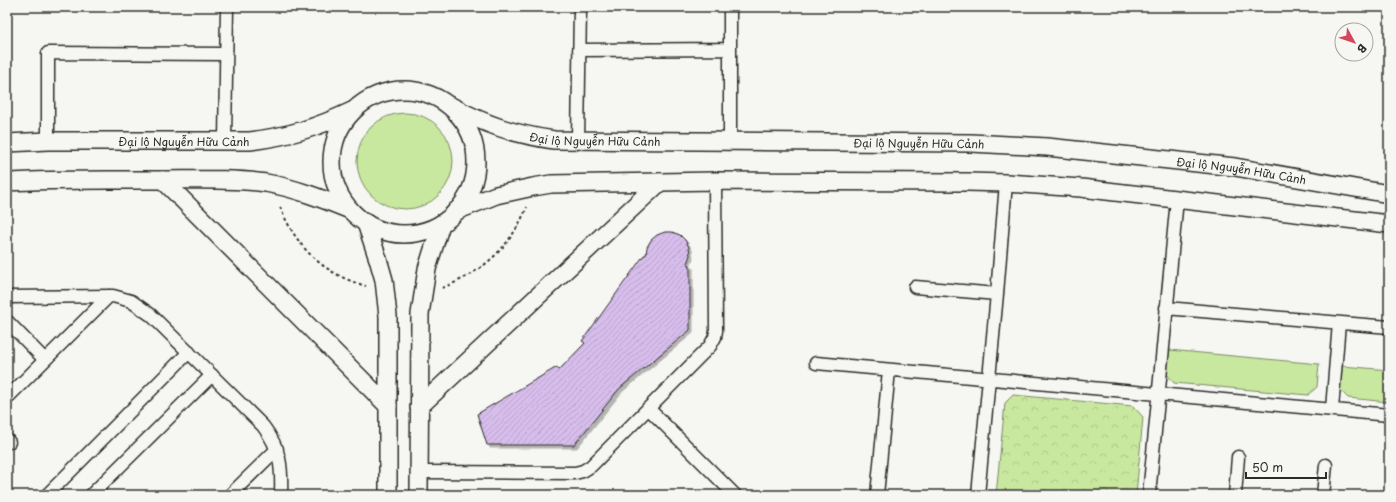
<svg xmlns="http://www.w3.org/2000/svg" width="1396" height="502" viewBox="0 0 1396 502" font-family="'Playpen Sans',sans-serif">
<style>
.green{fill:#c9e89f;stroke:#7a8a65}
.forest{fill:url(#forest-crowns);stroke:#7a8a65}
.building{fill:url(#building-hatch);stroke:#2b2b2b;filter:url(#shadow)}
.lines{fill:none;stroke-linecap:round;stroke-linejoin:round}
.street-casing{stroke:#2b2b2b;stroke-width:15}
.secondary-casing{stroke:#2b2b2b;stroke-width:20}
.path{stroke:#2b2b2b;stroke-width:2;stroke-dasharray:3 3;stroke-linecap:butt}
.street{stroke:#f6f6f2;stroke-width:12}
.secondary{stroke:#f6f6f2;stroke-width:17}
.labels{text-anchor:middle;dominant-baseline:central;stroke-width:3;stroke-linejoin:round;paint-order:stroke}
.street-label{font-size:11px;fill:#2b2b2b;stroke:#f6f6f2}
</style>
<defs>
<pattern id="forest-crowns" width="20" height="18" patternUnits="userSpaceOnUse"><rect width="20" height="18" fill="#c9e89f"/><path d="M2 6a3 3 0 1 1 6 0M12 15a3 3 0 1 1 6 0" fill="none" stroke="#adc789"/></pattern>
<pattern id="building-hatch" width="6" height="6" patternUnits="userSpaceOnUse"><rect width="6" height="6" fill="#d7bdec"/><path d="M-1 1l2-2M0 6l6-6M5 7l2-2" fill="none" stroke="#b9a3cb"/></pattern>
<filter id="shadow"><feDropShadow dx="3" dy="3" stdDeviation="0" flood-color="#0004"/></filter>
</defs>
<rect width="100%" height="100%" fill="#f6f6f2"/>
<filter id="ink" filterUnits="userSpaceOnUse"><feTurbulence type="fractalNoise" baseFrequency=".025" numOctaves="2"/><feDisplacementMap in="SourceGraphic" scale="8" xChannelSelector="R" yChannelSelector="G"/><feConvolveMatrix kernelMatrix="1 2 1 2 8 2 1 2 1" color-interpolation-filters="sRGB"/></filter>
<g filter="url(#ink)">
<path class="green" d="M357 161a48 48 0 1 1 96 0a48 48 0 1 1-96 0Z
M1169,350L1319,364L1317,387L1308,395L1174,383L1167,374Z
M1342,366L1389,370V402L1348,398L1340,390Z"/>
<path class="forest" d="M1013,395L1133,406L1143,417L1136,495H996L1005,403Z"/>
<path class="building" d="M665,232H672L680,235L685,240L689,247L690,255L687,264L690,265V330L619,389L574,445H487L477,414L557,367L559,370L585,343L582,341L644,255H646L647,247L651,240L657,235Z"/>
<g class="lines">
<defs>
<path id="street" d="M730,7V142
M579,50L730,49
M48,141V53L226,54
M225,141L227,7
M578,141L580,7
M915,287L997,294
M7,297L113,296L131,301L151,315L263,426C281,449 282,468 281,495
M1166,308L1389,327
M7,321L45,360
M816,363L1389,415
M7,398L109,296
M648,408L735,495
M1332,409L1339,323
M7,440L9,442
M419,472L575,473L583,471L591,466L710,346L715,337L716,331L715,181
M47,495L189,352
M91,495L212,375
M230,495L277,449
M877,495L889,370
M978,495L997,294L1006,183
M1149,495L1177,199
M1235,495L1238,457
M1323,495L1326,465"/>
<g id="secondary">
<circle cx="404" cy="162" r="72"/>
<path id="s1" d="M451,106C487,125 513,134 554,140L971,143L1047,147L1235,167L1389,194"/>
<path id="s2" d="M7,143L48,141H250C289,136 316,128 352,111"/>
<path d="M163,180L388,406"/>
<path d="M7,182C57,179 107,180 157,180C193,180 230,178 266,183C295,188 323,199 350,210"/>
<path d="M456,211L496,195L533,187L551,184L715,181L967,182L1006,183L1081,188L1389,224"/>
<path d="M366,223L378,259L384,280L388,316V495"/>
<path d="M419,407L660,182"/>
<path d="M419,495L420,314L427,269L441,224"/>
</g>
</defs>
<use href="#street" class="street-casing"/>
<use href="#secondary" class="secondary-casing"/>
<path class="path" d="M280,207C297,248 323,274 366,286
M442,288C483,272 510,248 527,207"/>
<use href="#street" class="street"/>
<use href="#secondary" class="secondary"/>
</g>
</g>
<g class="labels">
<g class="street-label">
<text stroke="none"><textPath href="#s1" startOffset="150">Đại lộ Nguyễn Hữu Cảnh</textPath></text>
<text stroke="none"><textPath href="#s2" startOffset="177">Đại lộ Nguyễn Hữu Cảnh</textPath></text>
<text stroke="none"><textPath href="#s1" startOffset="474">Đại lộ Nguyễn Hữu Cảnh</textPath></text>
<text stroke="none"><textPath href="#s1" startOffset="798">Đại lộ Nguyễn Hữu Cảnh</textPath></text>
</g>
</g>
<rect width="1396" height="502" fill="none" stroke="#f6f6f2" stroke-width="24"/>
<rect x="12" y="12" width="1372" height="478" fill="none" stroke="#2b2b2b" stroke-width="1.5" filter="url(#ink)"/>
<g transform="translate(1354 42) rotate(130)"><circle r="19" fill="#f6f6f2" stroke="#a5a5a2"/>
<path d="M0-3L7 15L0 10L-7 15Z" fill="#d1495b"/>
<text y="-6" font-size="11" font-weight="bold" text-anchor="middle" fill="#2b2b2b">B</text>
</g>
<path d="M1246 472v6h80v-6" fill="none" stroke="#2b2b2b" stroke-width="2"/>
<text x="1252" y="472" font-size="12" fill="#2b2b2b" stroke="#f6f6f2" stroke-width="3" paint-order="stroke">50 m</text>
</svg>
